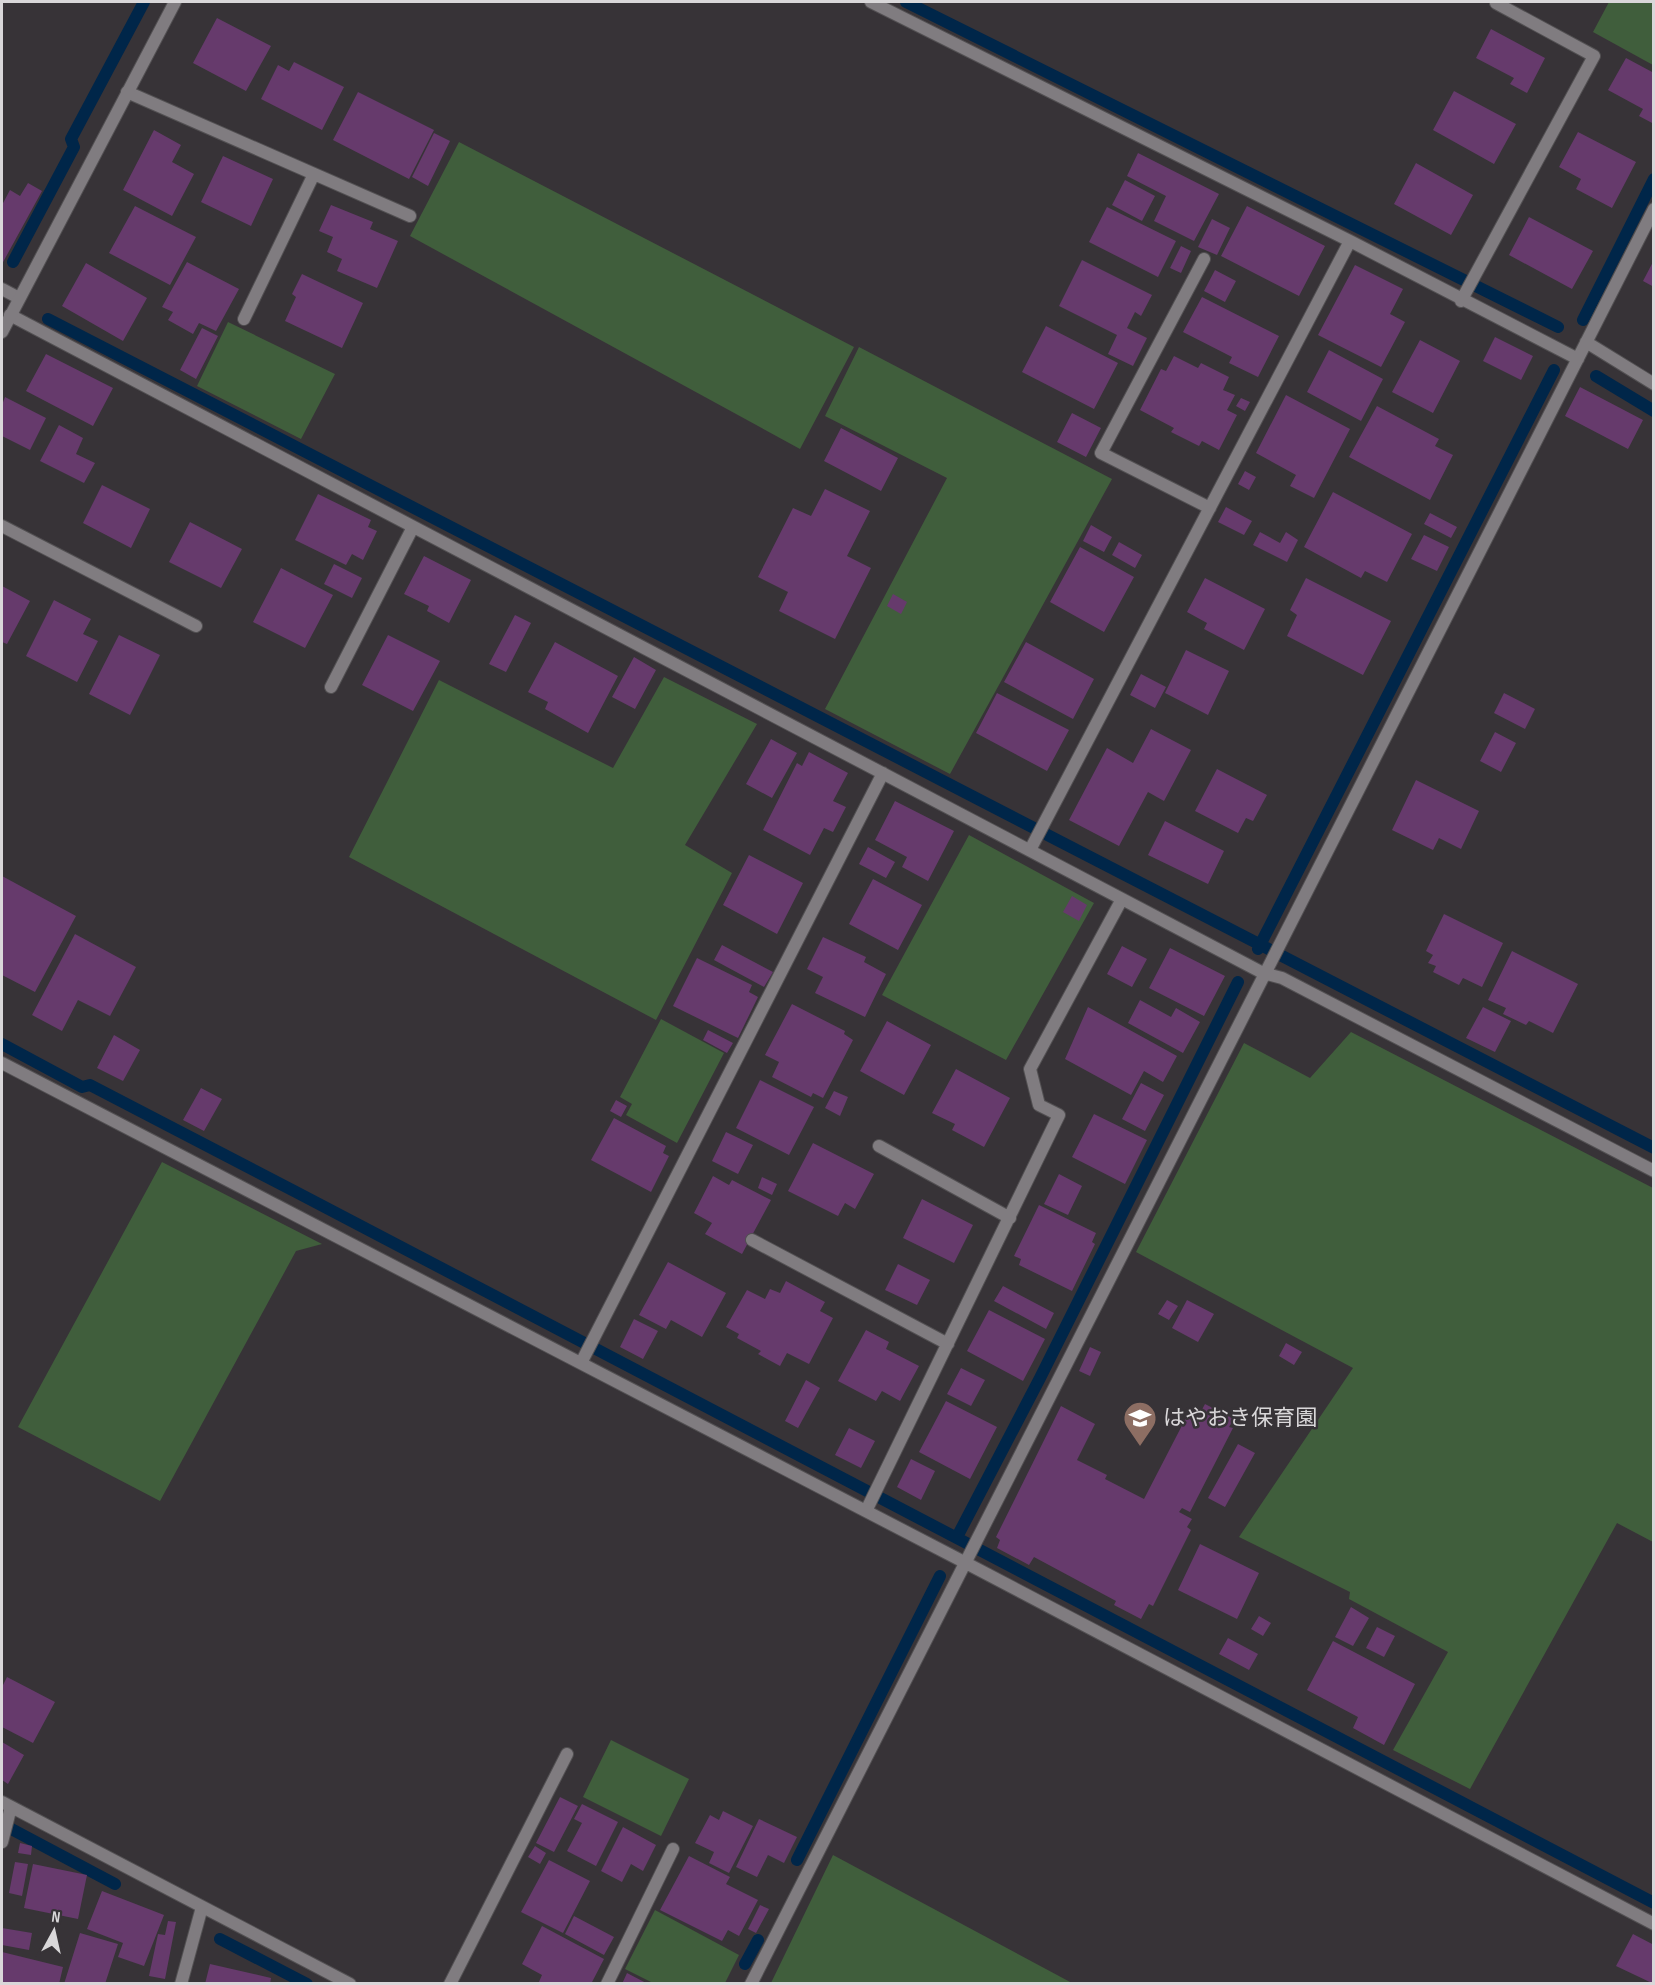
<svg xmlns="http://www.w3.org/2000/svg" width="1655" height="1985" viewBox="0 0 1655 1985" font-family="'Sofia Sans Condensed','Noto Sans JP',sans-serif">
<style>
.green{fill:#405e3c}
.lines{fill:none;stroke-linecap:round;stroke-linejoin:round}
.stream{stroke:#002649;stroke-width:12}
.building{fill:#663a6c}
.service-casing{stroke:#525052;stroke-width:14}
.minor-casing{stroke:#525052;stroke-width:14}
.tertiary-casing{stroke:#525052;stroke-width:14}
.service{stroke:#807c80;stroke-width:12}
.minor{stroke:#807c80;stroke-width:12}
.tertiary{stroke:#807c80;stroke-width:12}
.labels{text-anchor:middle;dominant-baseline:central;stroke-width:5;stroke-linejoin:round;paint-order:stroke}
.poi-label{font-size:22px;fill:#d9d7d9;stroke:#373337;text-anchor:start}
</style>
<rect width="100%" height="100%" fill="#373337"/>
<path class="green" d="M1609,2H1653V65L1593,32Z
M459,142L854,347L800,449L410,236Z
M228,322L335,374L301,439L197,386Z
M859,347L1112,479L950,774L825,709L947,478L825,416Z
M664,677L757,724L685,845L732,873L656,1020L349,857L439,680L613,768Z
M969,835L1094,903L1006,1060L882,995Z
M661,1019L724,1053L677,1143L626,1115L632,1104L620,1097Z
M1351,1032L1653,1188V1542L1617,1523L1470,1789L1393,1750L1448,1652L1349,1599L1350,1592L1239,1537L1353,1368L1136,1252L1244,1043L1310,1078Z
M162,1162L322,1244L296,1251L160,1501L18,1427Z
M611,1740L689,1779L661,1836L583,1797Z
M833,1855L1072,1983H771Z
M655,1910L739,1955L725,1983H653L625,1969Z"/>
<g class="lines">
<path class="stream" d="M906,2L1558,327
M13,262L74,147L71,139L144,2
M48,319L1654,1148
M1583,320L1654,179
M1596,376L1654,411
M1258,949L1554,370
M2,1044L82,1087L90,1085L296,1192L1654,1903
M957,1537L1040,1378L1238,982
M2,1824L115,1884
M797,1860L940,1576
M220,1939L307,1984
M745,1964L758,1940"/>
</g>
<path class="building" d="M217,18L271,46L246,91L193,63Z
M1491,29L1545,58L1527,93L1510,84L1514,78L1476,58Z
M1626,58L1654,73V124L1639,116L1643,109L1608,90Z
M294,62L344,87L322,130L261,99L278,65L289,71Z
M1454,91L1516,124L1494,164L1433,130Z
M358,92L434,130L409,179L333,140Z
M154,130L181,145L172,162L194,174L172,216L123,190Z
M1578,132L1636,162L1612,208L1576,189L1581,179L1559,167Z
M434,133L450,141L428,186L412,177Z
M1138,153L1219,194L1194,241L1154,221L1166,196L1127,176Z
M223,156L273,179L251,226L201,202Z
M1416,163L1473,195L1451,235L1394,204Z
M1125,180L1155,196L1142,221L1112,205Z
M28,183L42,191L2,264V205L10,190L20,196Z
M331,205L373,222L370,229L398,241L377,288L337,271L342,259L327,252L333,237L319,231Z
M135,206L196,237L170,285L109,253Z
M1247,206L1325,246L1299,296L1221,256Z
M1107,207L1176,241L1158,277L1089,242Z
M1529,217L1593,251L1572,289L1509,255Z
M1212,219L1230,228L1217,255L1198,247Z
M1181,246L1191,251L1181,273L1170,268Z
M1082,260L1152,295L1141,316L1135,312L1127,328L1147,338L1133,366L1108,354L1117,335L1059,306Z
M1654,260V287L1643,281Z
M187,262L239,289L216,331L199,323L193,334L168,320L173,312L162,307Z
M86,263L147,298L123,341L62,306Z
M1355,265L1403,289L1390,314L1405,322L1381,367L1318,335Z
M1215,270L1236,281L1225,302L1204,291Z
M302,274L363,303L342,348L285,321L296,297L292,294Z
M1202,297L1279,336L1258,377L1229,363L1232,357L1183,332Z
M1046,326L1118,363L1094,409L1022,372Z
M202,328L218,336L196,379L180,370Z
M1495,337L1533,356L1521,380L1483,361Z
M1420,340L1460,361L1433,413L1392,392Z
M1329,350L1383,379L1361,421L1307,392Z
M46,354L113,388L93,426L26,391Z
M1174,356L1198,368L1201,363L1229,377L1223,390L1235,395L1227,410L1237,415L1219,450L1202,441L1199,446L1171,432L1174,428L1140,410L1161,369L1166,371Z
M1580,387L1643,420L1628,449L1565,416Z
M1286,395L1350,429L1314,498L1290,486L1296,475L1256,453Z
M5,397L46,418L30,450L2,436V405Z
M1241,398L1250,402L1245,411L1236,406Z
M1377,406L1439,439L1435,446L1453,455L1430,500L1349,457Z
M1072,413L1101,428L1086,457L1057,442Z
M59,425L83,438L76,454L95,463L84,483L40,461Z
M841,428L898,458L881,491L824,461Z
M1245,471L1256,477L1249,490L1238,484Z
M102,485L150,509L131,548L83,523Z
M825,489L870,511L847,556L871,568L835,639L779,611L788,592L758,577L793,508L811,516Z
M1333,492L1412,534L1387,582L1365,571L1361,578L1304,547Z
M318,494L371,520L368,527L377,531L363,560L352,554L346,565L295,540Z
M1226,507L1252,521L1244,535L1218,522Z
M1430,513L1457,527L1451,538L1424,524Z
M190,522L242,549L221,588L169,562Z
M1091,525L1112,537L1104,552L1083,541Z
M1260,532L1280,543L1286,532L1298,540L1287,562L1253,545Z
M1424,535L1449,547L1437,571L1411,559Z
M1119,542L1142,555L1135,568L1112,555Z
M1080,547L1134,577L1104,632L1050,602Z
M424,556L471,580L449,623L427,611L429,606L404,594Z
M334,564L362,578L352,598L324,584Z
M281,568L333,595L305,648L253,622Z
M1205,578L1265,609L1244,650L1204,629L1207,623L1187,612Z
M1306,578L1391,621L1363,675L1287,636L1297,615L1290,610Z
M2,586L30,601L7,644L2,642Z
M893,594L907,602L901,614L887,606Z
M54,600L91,619L83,634L98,641L77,682L26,656Z
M515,615L531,623L506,672L489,664Z
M119,635L160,655L130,715L89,694Z
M388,635L440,661L413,711L362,685Z
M555,642L618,676L588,733L545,709L548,702L528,692Z
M1026,642L1094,679L1073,719L1004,682Z
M1186,650L1229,671L1208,715L1165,693Z
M634,657L656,670L635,709L612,697Z
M1141,674L1166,687L1155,708L1130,695Z
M997,693L1069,730L1047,771L976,733Z
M1504,693L1535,709L1525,729L1494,713Z
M1151,729L1191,750L1164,801L1148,792L1119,846L1069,820L1107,748L1133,763Z
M1495,732L1516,743L1501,772L1480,761Z
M771,739L797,753L772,798L746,784Z
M809,752L848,773L833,801L846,807L833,832L824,828L810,855L763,830L797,763L802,766Z
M1217,769L1267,795L1253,821L1246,818L1238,833L1195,811Z
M1416,780L1479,811L1461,849L1439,838L1433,850L1392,830Z
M895,801L954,831L928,881L902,867L907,857L875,840Z
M1165,821L1224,851L1208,884L1148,855Z
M868,847L895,862L886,878L859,864Z
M749,855L803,883L777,934L723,905Z
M2,876L76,916L35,992L2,975Z
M873,879L922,905L898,950L849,924Z
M1072,896L1087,905L1079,921L1063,912Z
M1444,914L1503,943L1482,987L1463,978L1459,985L1433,972L1436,966L1428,963L1433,955L1426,951Z
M75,934L136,967L110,1016L78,1000L62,1031L32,1015Z
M823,937L866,957L864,962L886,974L865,1017L815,993L823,977L807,969Z
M722,945L773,972L764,987L714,960Z
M1122,946L1147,959L1132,987L1107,974Z
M1170,948L1225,976L1204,1016L1149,988Z
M1512,951L1578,984L1553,1033L1529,1021L1526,1025L1503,1014L1506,1008L1488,1000Z
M697,958L752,985L749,992L758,997L738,1038L673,1006Z
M1140,1000L1171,1017L1176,1008L1200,1022L1183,1053L1128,1023Z
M792,1004L845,1031L844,1034L853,1040L823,1098L813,1093L811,1097L772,1077L779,1062L765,1055Z
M1088,1007L1177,1056L1163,1082L1144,1071L1131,1095L1065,1059Z
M1483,1007L1511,1021L1495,1052L1466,1038Z
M887,1021L931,1045L904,1095L860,1071Z
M708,1030L733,1043L727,1053L703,1040Z
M114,1035L140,1050L123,1081L97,1068Z
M956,1069L1010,1098L984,1147L952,1130L955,1124L932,1113Z
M760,1080L814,1107L789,1155L736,1128Z
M1141,1083L1164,1095L1145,1131L1122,1119Z
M201,1088L222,1099L204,1131L183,1120Z
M834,1091L848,1097L840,1116L825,1108Z
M616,1100L627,1106L621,1117L610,1111Z
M1094,1114L1147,1140L1125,1184L1072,1157Z
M614,1118L666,1146L663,1153L669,1156L651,1192L591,1160Z
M726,1132L753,1145L738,1174L712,1161Z
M813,1143L874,1174L855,1209L845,1203L838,1216L788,1191Z
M1059,1174L1082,1186L1068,1215L1044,1204Z
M713,1176L729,1185L732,1180L771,1200L742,1254L705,1234L712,1223L694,1213Z
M762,1177L777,1184L772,1195L758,1188Z
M922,1199L973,1225L954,1263L903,1238Z
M1039,1205L1096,1233L1092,1242L1095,1244L1072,1291L1019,1265L1021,1259L1014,1256Z
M668,1262L726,1293L702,1337L671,1320L666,1329L639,1315Z
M898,1264L930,1280L917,1305L885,1290Z
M786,1281L825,1302L820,1311L833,1318L809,1364L787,1353L780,1366L758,1354L761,1351L737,1338L739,1334L726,1327L747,1290L765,1299L770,1289L780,1293Z
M1003,1286L1054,1313L1046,1329L994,1301Z
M1167,1300L1178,1306L1169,1320L1158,1314Z
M1187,1300L1214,1314L1198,1342L1172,1328Z
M989,1310L1045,1339L1023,1381L967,1351Z
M634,1319L658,1331L643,1359L620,1347Z
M866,1330L889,1342L886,1349L919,1366L900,1401L882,1391L876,1401L838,1381Z
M1286,1343L1302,1352L1294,1365L1279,1356Z
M1090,1347L1101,1352L1090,1376L1079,1371Z
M961,1368L985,1380L971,1406L947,1394Z
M806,1380L820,1388L798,1428L785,1421Z
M946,1401L997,1427L970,1479L919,1452Z
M1205,1404L1234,1419L1229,1427L1233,1428L1190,1512L1182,1508L1179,1512L1192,1519L1187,1527L1191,1530L1153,1606L1149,1604L1141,1619L1114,1605L1116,1601L1034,1557L1029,1565L997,1548L1000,1540L996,1537L1061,1406L1095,1424L1077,1460L1107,1475L1105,1479L1144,1499L1190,1410L1199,1415Z
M849,1428L875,1441L861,1468L835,1455Z
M1238,1444L1255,1453L1225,1507L1208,1498Z
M911,1459L935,1471L921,1500L897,1487Z
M1200,1544L1259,1573L1237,1619L1178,1590Z
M1351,1607L1369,1618L1353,1646L1335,1637Z
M1259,1616L1271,1623L1263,1636L1251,1629Z
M1377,1627L1395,1636L1384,1657L1366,1648Z
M1228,1638L1258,1654L1249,1670L1219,1654Z
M1333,1641L1415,1684L1384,1745L1353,1728L1358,1717L1307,1690Z
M7,1677L55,1702L33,1743L2,1727V1687Z
M2,1742L24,1755L8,1784L2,1780Z
M560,1797L578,1806L554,1852L536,1843Z
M582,1804L618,1822L596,1866L567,1851L582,1823L574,1819Z
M723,1811L753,1826L729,1873L709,1863L714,1852L695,1843L710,1815L719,1820Z
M759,1819L797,1837L784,1863L768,1855L757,1877L736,1867Z
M623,1827L656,1845L643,1871L631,1864L622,1882L601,1871Z
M20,1843L32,1846L31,1855L18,1853Z
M535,1846L546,1853L540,1864L528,1857Z
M689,1856L730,1877L726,1884L758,1900L739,1936L728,1930L722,1941L660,1910Z
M549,1860L590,1881L563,1933L521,1912Z
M15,1862L28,1864L22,1896L9,1893Z
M33,1864L87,1875L78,1919L24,1908Z
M102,1891L164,1915L144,1966L118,1957L123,1943L87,1929Z
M760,1905L769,1909L756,1933L748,1929Z
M574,1916L614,1937L604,1955L565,1934Z
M168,1921L176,1922L165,1979L149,1976L158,1934L165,1935Z
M542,1926L604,1959L591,1984H538L542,1975L522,1964Z
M2,1928L32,1933L29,1950L2,1945Z
M80,1933L118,1944L105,1984H64Z
M1633,1934L1654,1945V1984L1616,1966Z
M2,1952L63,1967L59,1984H2Z
M210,1964L271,1978L270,1984H205Z
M627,1973L648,1984H622Z"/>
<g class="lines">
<defs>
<path id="service" d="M450,1984L567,1754
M607,1984L673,1849"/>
<path id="minor" d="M871,2L1350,241L1578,359
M127,92L410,216
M1204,259L1101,453L1210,508
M2,289L19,298
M1461,301L1594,56L1496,3
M10,315L1263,973L1282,978L1654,1171
M244,319L314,174
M1586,342L1654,384
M2,526L196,626
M331,687L413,527
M1030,850L1350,241
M2,1063L964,1562L1654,1924
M879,1146L1010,1218
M752,1240L948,1344
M581,1363L883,773
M866,1511L1059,1115L1039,1105L1030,1069L1122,899
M2,1802L350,1984
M2,1842L11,1807
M181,1984L202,1907
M751,1984L1654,209"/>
<path id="tertiary" d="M2,332L175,2"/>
</defs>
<use href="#service" class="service-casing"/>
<use href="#minor" class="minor-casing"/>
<use href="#tertiary" class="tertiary-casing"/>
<use href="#service" class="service"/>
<use href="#minor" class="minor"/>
<use href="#tertiary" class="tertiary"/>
</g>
<defs>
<symbol id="school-pin" viewBox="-11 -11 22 30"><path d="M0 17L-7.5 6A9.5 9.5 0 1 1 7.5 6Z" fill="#8d6e63" stroke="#373337"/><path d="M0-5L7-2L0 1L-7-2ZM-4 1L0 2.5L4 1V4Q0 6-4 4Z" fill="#fff"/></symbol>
</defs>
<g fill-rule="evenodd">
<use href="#school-pin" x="1121" y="1399" width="38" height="52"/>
</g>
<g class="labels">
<g class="poi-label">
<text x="1163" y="1418">はやおき保育園</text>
</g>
</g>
<rect width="1655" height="1985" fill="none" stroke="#d9d7d9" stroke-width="6"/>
<g transform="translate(54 1931) rotate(8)" stroke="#373337" stroke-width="4.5" paint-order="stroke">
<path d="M0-4.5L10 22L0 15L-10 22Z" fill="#d9d7d9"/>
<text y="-9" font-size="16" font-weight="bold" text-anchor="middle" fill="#d9d7d9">N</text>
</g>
</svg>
